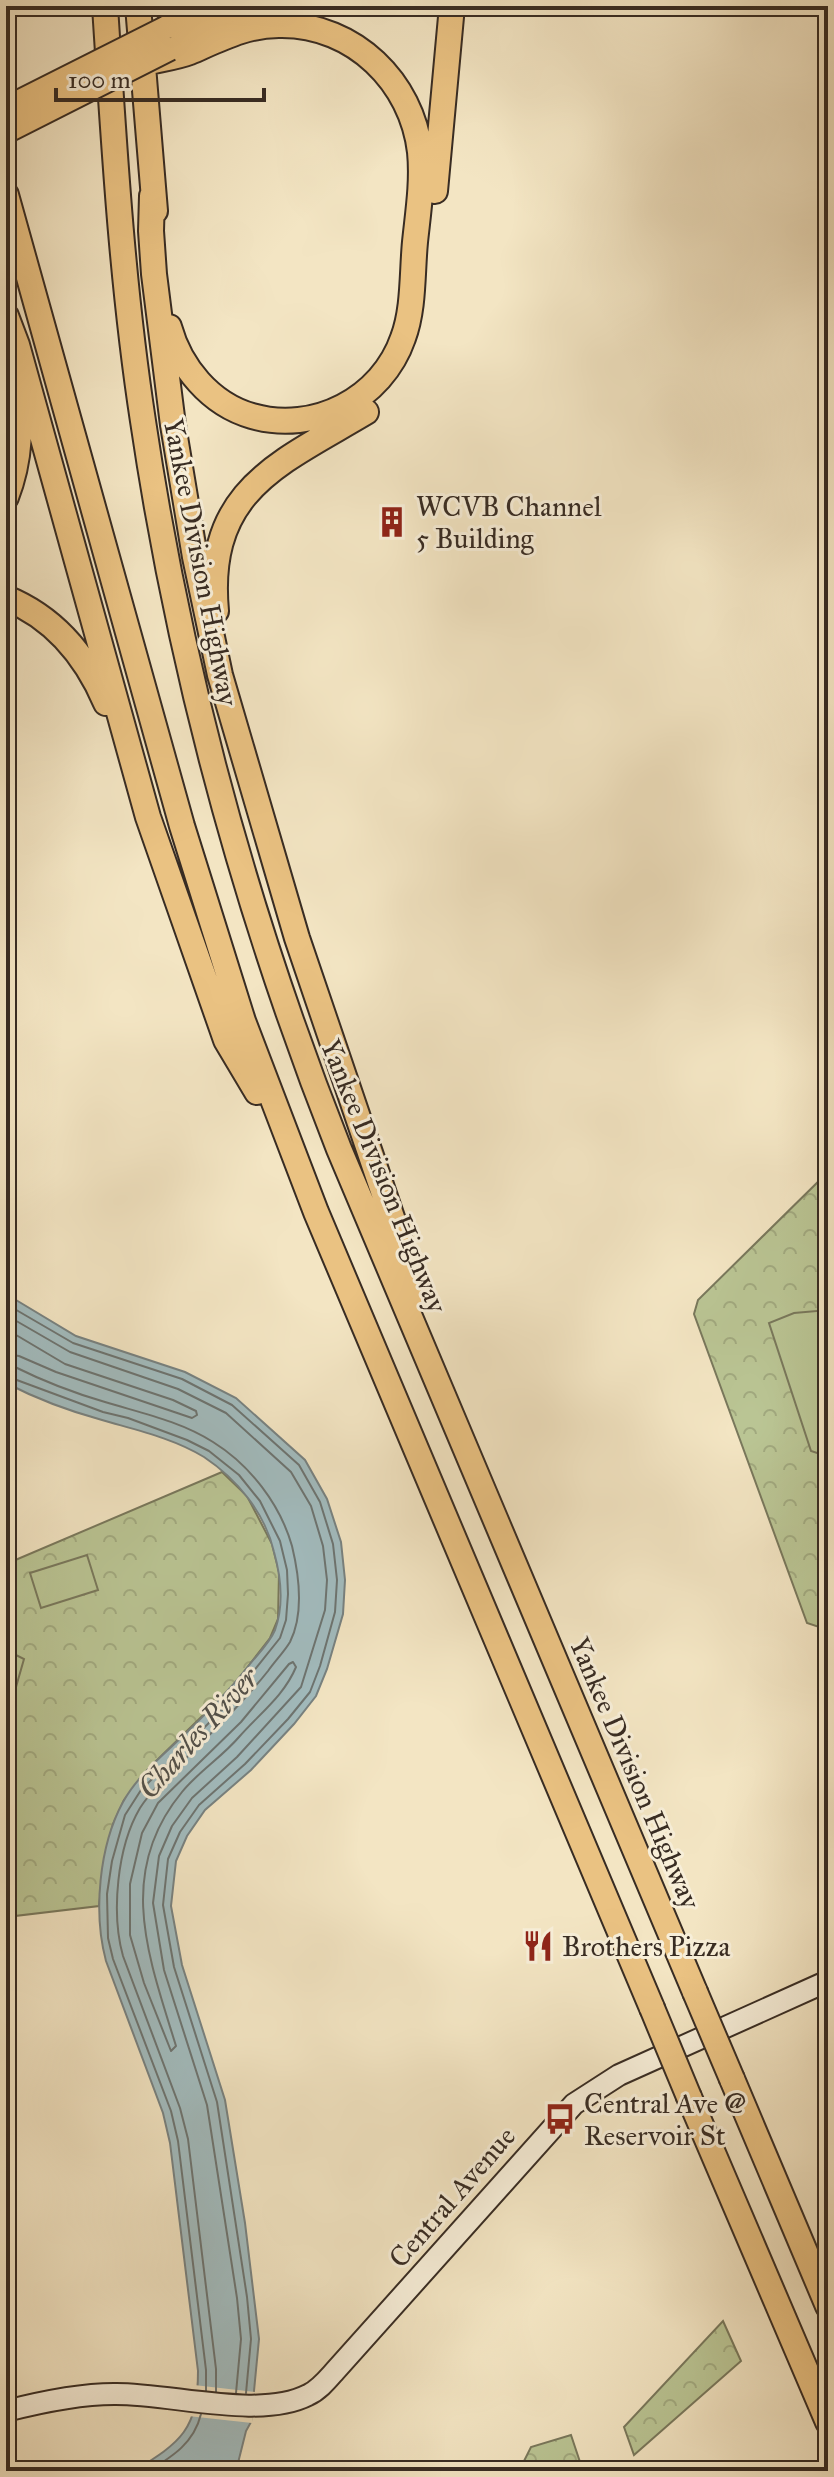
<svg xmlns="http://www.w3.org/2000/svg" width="834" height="2477" viewBox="0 0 834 2477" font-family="'IM FELL Great Primer',serif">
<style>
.forest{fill:url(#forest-crowns);stroke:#79785c;stroke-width:2}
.pitch{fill:#bac594;stroke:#79785c;stroke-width:2}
.water{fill:#a2bcbf;stroke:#788281;stroke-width:2}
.pier{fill:#f3e5c3}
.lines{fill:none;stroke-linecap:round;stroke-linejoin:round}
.shore{stroke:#6d7471;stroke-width:2}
.secondary-casing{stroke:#382c23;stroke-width:24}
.primary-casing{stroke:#382c23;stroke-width:26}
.motorway-casing{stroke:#382c23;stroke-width:28}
.secondary{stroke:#f7eed8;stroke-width:20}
.primary{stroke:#eac282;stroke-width:22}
.motorway{stroke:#eac282;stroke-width:24}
.primary-bridge-casing{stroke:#382c23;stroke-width:26;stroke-linecap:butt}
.motorway-bridge-casing{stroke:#382c23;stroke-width:28;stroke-linecap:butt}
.primary-bridge{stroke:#eac282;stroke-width:22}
.motorway-bridge{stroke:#eac282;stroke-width:24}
.labels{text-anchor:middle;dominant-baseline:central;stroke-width:6;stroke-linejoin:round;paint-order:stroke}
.poi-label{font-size:28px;fill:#382c23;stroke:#f7eed8;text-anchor:start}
.street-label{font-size:28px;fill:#382c23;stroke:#f7eed8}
.water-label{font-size:30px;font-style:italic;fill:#52504a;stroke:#f7eed8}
</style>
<defs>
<pattern id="forest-crowns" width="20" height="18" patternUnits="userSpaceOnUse" patternTransform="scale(2)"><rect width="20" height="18" fill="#bac594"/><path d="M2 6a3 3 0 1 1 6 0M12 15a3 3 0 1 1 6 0" fill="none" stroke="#a1a97f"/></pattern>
</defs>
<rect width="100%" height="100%" fill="#f3e5c3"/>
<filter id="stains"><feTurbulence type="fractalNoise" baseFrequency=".0025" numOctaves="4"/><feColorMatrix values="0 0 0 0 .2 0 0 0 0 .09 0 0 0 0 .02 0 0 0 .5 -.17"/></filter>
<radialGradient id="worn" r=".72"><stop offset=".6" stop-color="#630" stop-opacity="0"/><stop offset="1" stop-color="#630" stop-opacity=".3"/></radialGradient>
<path class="forest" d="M828,1172V1623L819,1627L807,1623L694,1314L698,1300Z
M222,1472L247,1496L272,1544L279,1572L278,1619L270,1638L232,1687L150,1767L124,1800L113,1824L104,1860L99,1906L6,1917V1564Z
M723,2321L741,2361L634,2455L624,2427Z
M571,2435L583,2471H519L531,2447Z"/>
<path class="pitch" d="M828,1310V1451L820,1454L811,1451L769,1323L794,1313Z
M87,1555L98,1590L41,1608L30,1573Z
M6,1650L24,1659L6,1722Z"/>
<path class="water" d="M6,1294L76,1336L185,1372L236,1398L305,1460L327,1499L341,1542L345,1580L343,1614L327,1669L316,1696L294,1724L251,1770L205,1810L187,1836L176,1861L171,1906L182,1965L225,2100L245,2223L259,2339L251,2422L246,2431L236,2471H134C181,2442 198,2430 198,2371L170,2143L163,2113L106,1961C93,1913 99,1846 123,1802C138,1775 163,1755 184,1735C208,1712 230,1690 250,1664C258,1654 270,1642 275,1630C284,1605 281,1577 274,1552C265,1513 237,1479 204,1457C173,1438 136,1430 102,1420C69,1411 35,1398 6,1383Z"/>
<path class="pier" d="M194,2385L255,2392L252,2423L188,2416Z"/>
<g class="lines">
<path class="shore" d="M6,1304L73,1343L182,1379L232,1405L299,1465L320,1502L333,1544L337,1580L335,1612L320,1666L310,1692L288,1719L245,1764L199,1805L180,1832L168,1859L163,1905L174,1967L217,2102L247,2297L251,2339L246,2393
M6,1315L70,1352L178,1389L226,1413L291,1472L311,1506L323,1546L327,1580L325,1610L301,1687L237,1757L192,1798L172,1826L159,1856L153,1903L164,1970L207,2105L237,2298L241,2339L236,2393
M6,1329L65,1364L173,1400L196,1411L197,1415L192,1418L56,1372L19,1356L6,1354
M6,1366L15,1367C43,1381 74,1393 105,1402C141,1413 180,1421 213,1442C250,1465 280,1504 292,1546C299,1575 304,1614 290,1642C284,1652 275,1661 268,1671C241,1705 211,1733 181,1763C166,1777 151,1791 140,1808C117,1847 111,1913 123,1956L180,2108L188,2139L216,2369V2392
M6,1376L103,1412L128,1418L187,1440L209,1451L239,1475L260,1501L280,1541L287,1570L288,1594L286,1620L280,1638L225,1707L141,1790L125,1815L112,1861L107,1894L108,1938L113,1959L171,2111L178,2141L206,2370V2391
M293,1662L296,1667C284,1696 259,1714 239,1737C222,1757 198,1772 182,1792C115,1873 149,1958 176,2046L171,2051L144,1983L130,1935V1884L142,1833L158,1803L241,1722L289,1664Z
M149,2471C173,2456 194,2443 201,2414"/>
<defs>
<path id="secondary" d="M6,2411C41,2402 78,2394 114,2394C170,2393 259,2420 308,2395C319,2390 327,2380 335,2371L574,2104L619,2075L828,1981"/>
<path id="primary" d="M165,28L209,6
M179,45L257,6"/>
<path id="motorway" d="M105,6C114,145 122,284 143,421C180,671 246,914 339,1149L695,1992
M138,6L155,211
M149,62C162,59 177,57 190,52C220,39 248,24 282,25C354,25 412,82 420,152C423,182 418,213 415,242C412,273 414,309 403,338C382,399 314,434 252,416C210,404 180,367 169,327
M435,191L452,6
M6,195L182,826L243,1021L316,1212L652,2008
M152,196L151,231L154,274L173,425L195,557L220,675L297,938L400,1241L412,1295
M6,316L17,345L148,817L226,1040L257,1092
M6,497C21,459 21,423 16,384
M6,598C55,618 86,656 106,703
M216,611C205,490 279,464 366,412
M732,2079L828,2306
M689,2097L828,2422"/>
</defs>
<use href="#secondary" class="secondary-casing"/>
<use href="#primary" class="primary-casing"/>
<use href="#motorway" class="motorway-casing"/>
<use href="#secondary" class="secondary"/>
<use href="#primary" class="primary"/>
<use href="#motorway" class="motorway"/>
<defs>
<path id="primary-bridge" d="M6,108L165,28
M6,132L170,49"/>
<path id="motorway-bridge" d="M695,1992L732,2079
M652,2008L689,2097"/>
</defs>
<use href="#primary-bridge" class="primary-bridge-casing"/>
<use href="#motorway-bridge" class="motorway-bridge-casing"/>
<use href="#primary-bridge" class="primary-bridge"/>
<use href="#motorway-bridge" class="motorway-bridge"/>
</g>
<defs>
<symbol id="building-bare" viewBox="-9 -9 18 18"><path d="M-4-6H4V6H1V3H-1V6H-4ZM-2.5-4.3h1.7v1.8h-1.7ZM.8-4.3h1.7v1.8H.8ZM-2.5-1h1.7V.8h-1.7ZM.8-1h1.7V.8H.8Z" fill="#8f2418" stroke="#f7eed8" stroke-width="2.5" paint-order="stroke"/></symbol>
<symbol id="restaurant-bare" viewBox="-9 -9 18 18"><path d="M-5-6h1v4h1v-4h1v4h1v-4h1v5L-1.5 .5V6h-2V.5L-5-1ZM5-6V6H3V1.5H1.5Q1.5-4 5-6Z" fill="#8f2418" stroke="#f7eed8" stroke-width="2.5" paint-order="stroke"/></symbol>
<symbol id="bus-bare" viewBox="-9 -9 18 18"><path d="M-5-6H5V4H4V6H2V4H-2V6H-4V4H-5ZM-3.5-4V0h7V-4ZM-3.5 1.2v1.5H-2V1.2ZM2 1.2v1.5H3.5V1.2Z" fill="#8f2418" stroke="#f7eed8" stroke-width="2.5" paint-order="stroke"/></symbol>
</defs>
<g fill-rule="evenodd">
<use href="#building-bare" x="370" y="500" width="44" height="44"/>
<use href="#restaurant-bare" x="516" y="1924" width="44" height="44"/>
<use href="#bus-bare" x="538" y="2097" width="44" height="44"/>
</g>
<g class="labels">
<g class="poi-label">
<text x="416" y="506">WCVB Channel<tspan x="416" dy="32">5 Building</tspan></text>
<text x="562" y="1946">Brothers Pizza</text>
<text x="584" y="2103">Central Ave @<tspan x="584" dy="32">Reservoir St</tspan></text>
</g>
<g class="street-label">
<text transform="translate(201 562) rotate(79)">Yankee Division Highway</text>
<text transform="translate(384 1176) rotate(68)">Yankee Division Highway</text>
<text transform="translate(635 1773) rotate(67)">Yankee Division Highway</text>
<text transform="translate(452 2197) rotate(-49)">Central Avenue</text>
</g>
<g class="water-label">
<text transform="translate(198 1733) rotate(-48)">Charles River</text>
</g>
</g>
<rect width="834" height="2477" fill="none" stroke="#f3e5c3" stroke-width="32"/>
<rect x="8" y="8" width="818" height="2461" fill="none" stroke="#382c23" stroke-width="4"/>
<rect x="16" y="16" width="802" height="2445" fill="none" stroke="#382c23" stroke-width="2"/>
<path d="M56 88v12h208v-12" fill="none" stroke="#382c23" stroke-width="4"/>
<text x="68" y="88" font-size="24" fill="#382c23" stroke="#f7eed8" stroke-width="6" paint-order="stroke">100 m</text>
<rect width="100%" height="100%" filter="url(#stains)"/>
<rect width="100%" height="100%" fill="url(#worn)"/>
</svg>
